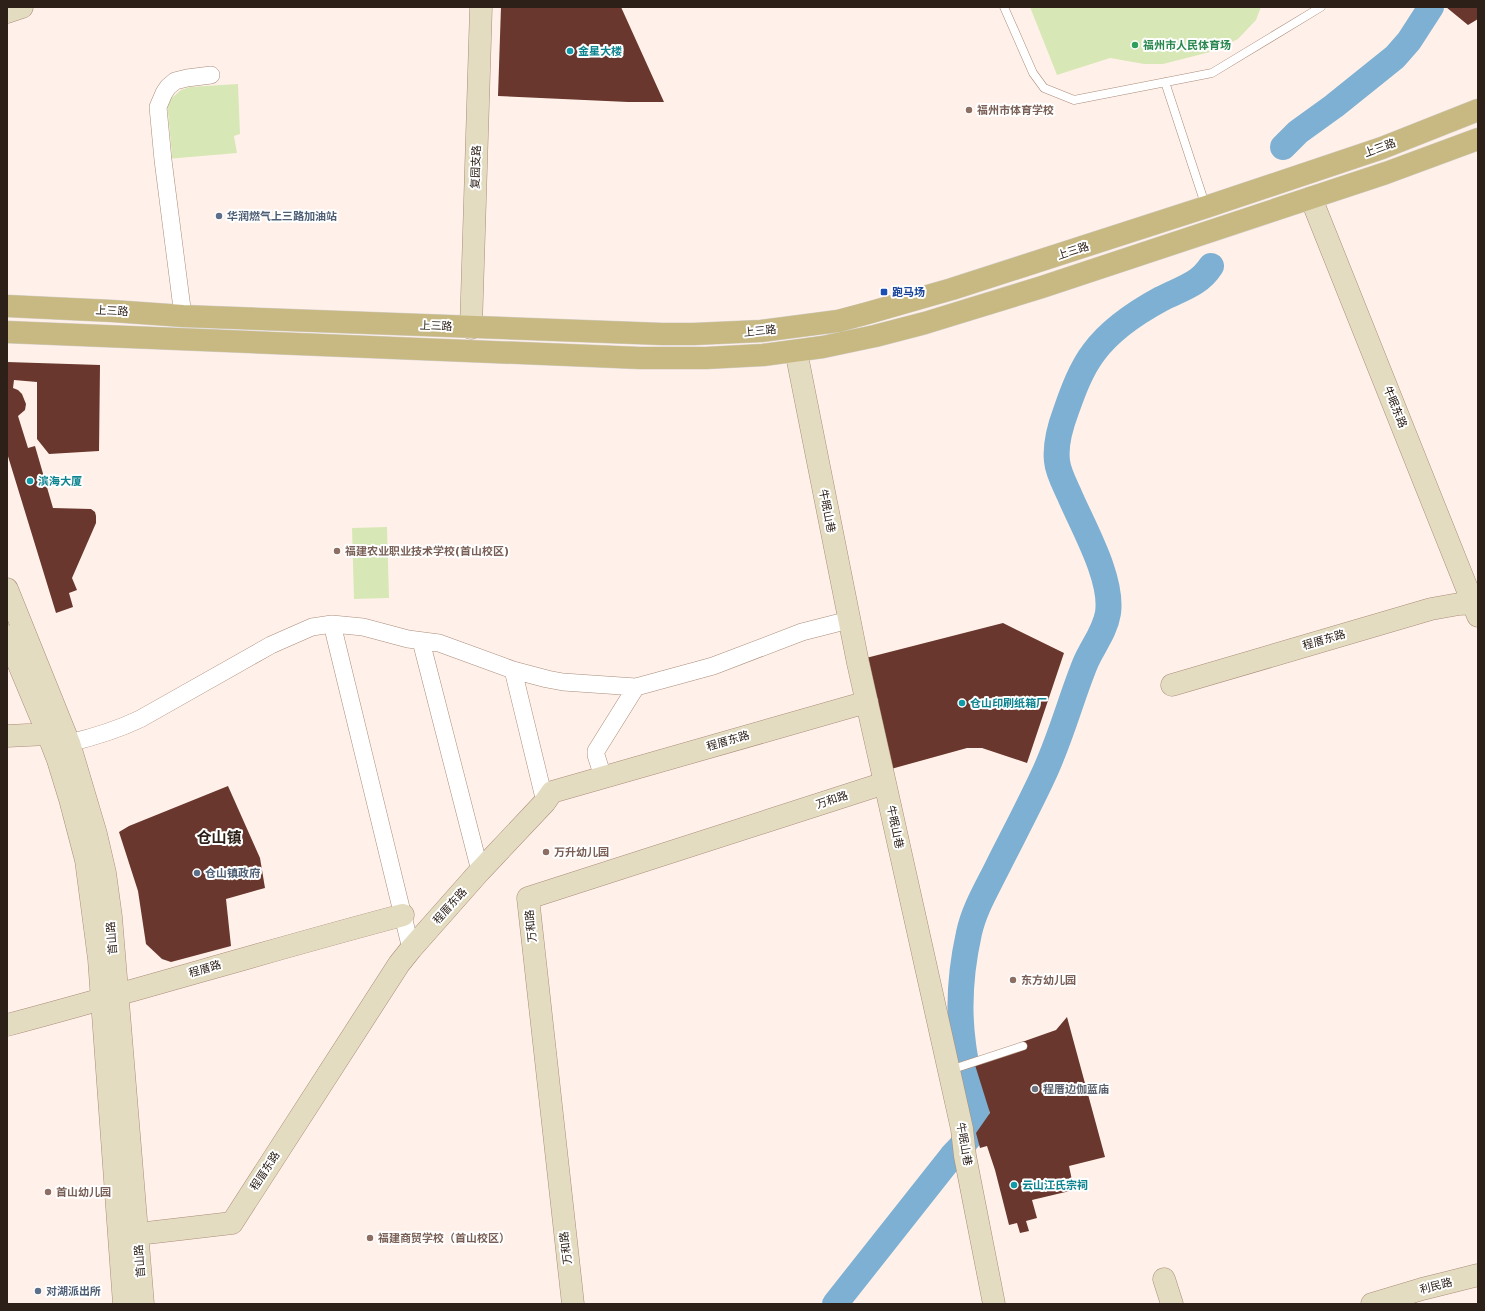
<svg xmlns="http://www.w3.org/2000/svg" width="1485" height="1311" viewBox="0 0 1485 1311" font-family="'DejaVu Sans','Noto Sans SC',sans-serif">
<style>
.green{fill:#d8e7b6}
.lines{fill:none;stroke-linecap:round;stroke-linejoin:round}
.river{stroke:#7db0d2;stroke-width:26}
.building{fill:#69372d}
.lane-casing{stroke:#ab8c7a;stroke-width:9}
.street-casing{stroke:#ab8c7a;stroke-width:18}
.secondary-casing{stroke:#ab8c7a;stroke-width:23}
.primary-casing{stroke:#d5d2d1;stroke-width:23}
.lane{stroke:#fff;stroke-width:8}
.street{stroke:#fff;stroke-width:17}
.secondary{stroke:#e4dcc0;stroke-width:22}
.primary{stroke:#c8b982;stroke-width:22}
.leisure-dot{fill:#2e9e5b;stroke:#fff;stroke-width:1.5}
.culture-dot{fill:#0f9aa8;stroke:#fff;stroke-width:1.5}
.education-dot{fill:#8d6e63;stroke:#fff;stroke-width:1.5}
.service-dot{fill:#5c6f8a;stroke:#fff;stroke-width:1.5}
.transit-dot{fill:#1a4fb4;stroke:#fff;stroke-width:1.5}
.worship-dot{fill:#6b7280;stroke:#fff;stroke-width:1.5}
.labels{text-anchor:middle;dominant-baseline:central;stroke-width:4;stroke-linejoin:round;paint-order:stroke}
.leisure-label{font-size:11px;font-weight:bold;fill:#27864d;stroke:#fff;text-anchor:start}
.culture-label{font-size:11px;font-weight:bold;fill:#0d838f;stroke:#fff;text-anchor:start}
.education-label{font-size:11px;font-weight:bold;fill:#785e54;stroke:#fff;text-anchor:start}
.street-label{font-size:11px;fill:#2c2019;stroke:#fff}
.service-label{font-size:11px;font-weight:bold;fill:#4e5e75;stroke:#fff;text-anchor:start}
.transit-label{font-size:11px;font-weight:bold;fill:#164399;stroke:#fff;text-anchor:start}
.worship-label{font-size:11px;font-weight:bold;fill:#5b616d;stroke:#fff;text-anchor:start}
.district-label{font-size:15px;font-weight:bold;fill:#2c2019;stroke:#fff}
</style>
<rect width="100%" height="100%" fill="#fff1e9"/>
<path class="green" d="M1030,7H1261L1256,20L1238,39L1214,51L1163,64H1144L1110,58L1057,75Z
M238,84L240,134L234,136L237,153L167,159L172,155L167,102L181,90L190,87Z
M387,527L389,598L354,599L352,528Z"/>
<g class="lines">
<path class="river" d="M1283,147L1298,132L1334,106L1395,57L1409,41L1431,7
M835,1304L952,1156C960,1147 973,1136 976,1124C979,1114 974,1103 973,1094C969,1077 965,1061 963,1044C958,1008 961,969 969,933C974,910 986,890 997,868C1012,838 1028,808 1042,778C1060,741 1070,701 1085,664C1092,647 1105,632 1108,613C1113,578 1083,527 1069,494C1064,483 1058,472 1057,461C1055,444 1060,427 1066,411C1073,391 1081,369 1094,352C1111,329 1137,312 1161,299C1180,289 1199,285 1211,266"/>
</g>
<path class="building" d="M501,7H621L664,102H628L498,96Z
M1446,7H1478V19L1468,25Z
M7,362L100,365L99,451L49,454L37,439V382L14,380L13,388L18,390L22,394L26,404L25,410L18,416L28,448L35,446L53,508L91,509L95,512L96,516V523L72,578L77,590L69,593L73,607L56,613L7,453Z
M1003,623L1064,653L1027,763L982,748H967L891,769L866,658Z
M228,786L260,858L265,888L226,899L231,946L171,962L162,959L146,944L138,891L119,832L129,826Z
M1067,1017L1105,1157L1069,1166L1074,1190L1032,1200L1037,1218L1026,1221L1029,1231L1020,1233L1017,1223L1009,1225L995,1170L987,1146L980,1148L976,1133L990,1113L975,1065L1025,1049L1022,1042L1056,1030Z"/>
<g class="lines">
<defs>
<path id="lane" d="M1004,7L1033,73L1044,88L1074,100L1212,73L1321,7
M1165,82L1206,207
M950,1070L1023,1046"/>
<path id="street" d="M183,316L163,160L158,107L164,93L168,87L175,81L187,78L211,75
M332,624L363,627L408,639L439,643L513,670L547,679L563,682L636,687L713,666L802,632L849,620
M421,641L480,871
M513,670L545,802
M69,743C94,737 117,730 140,719L271,645L312,627L332,624L411,949
M603,777L596,755V751L636,687"/>
<path id="secondary" d="M7,12L22,7
M1311,198L1478,616
M471,328L481,7
M796,351L858,663L885,783L962,1129L965,1156L994,1304
M7,589L69,743L96,834L105,873L111,917L143,1304
M7,636L48,734L58,760L70,799L86,860L99,959L124,1304
M1172,685L1431,609L1459,604L1478,603
M7,736L48,734
M7,1025C139,990 270,950 403,915
M138,1234L232,1223L399,964L411,949L480,871L545,802L552,792L867,702
M1164,1279L1172,1304
M573,1304L528,898L885,783
M1372,1304L1422,1289L1478,1275"/>
<path id="primary" d="M7,306L112,311L183,316L662,334H694L761,331L838,321L868,313L952,289L1206,207L1382,148L1478,110
M7,332L640,358H706L763,355L823,347L875,336L925,323L1042,287L1386,173L1478,139"/>
</defs>
<use href="#lane" class="lane-casing"/>
<use href="#street" class="street-casing"/>
<use href="#secondary" class="secondary-casing"/>
<use href="#primary" class="primary-casing"/>
<use href="#lane" class="lane"/>
<use href="#street" class="street"/>
<use href="#secondary" class="secondary"/>
<use href="#primary" class="primary"/>
</g>
<circle class="leisure-dot" cx="1135" cy="45" r="4"/>
<g class="culture-dot">
<circle cx="570" cy="51" r="4"/>
<circle cx="30" cy="481" r="4"/>
<circle cx="962" cy="703" r="4"/>
<circle cx="1014" cy="1185" r="4"/>
</g>
<g class="education-dot">
<circle cx="969" cy="110" r="4"/>
<circle cx="337" cy="551" r="4"/>
<circle cx="546" cy="852" r="4"/>
<circle cx="1013" cy="980" r="4"/>
<circle cx="48" cy="1192" r="4"/>
<circle cx="370" cy="1238" r="4"/>
</g>
<g class="service-dot">
<circle cx="219" cy="216" r="4"/>
<circle cx="197" cy="873" r="4"/>
<circle cx="38" cy="1291" r="4"/>
</g>
<rect class="transit-dot" x="880" y="288" width="8" height="8" rx="2"/>
<circle class="worship-dot" cx="1035" cy="1089" r="4"/>
<g class="labels">
<g class="leisure-label">
<text x="1143" y="45">福州市人民体育场</text>
</g>
<g class="culture-label">
<text x="578" y="51">金星大楼</text>
<text x="38" y="481">滨海大厦</text>
<text x="970" y="703">仓山印刷纸箱厂</text>
<text x="1022" y="1185">云山江氏宗祠</text>
</g>
<g class="education-label">
<text x="977" y="110">福州市体育学校</text>
<text x="345" y="551">福建农业职业技术学校(首山校区)</text>
<text x="554" y="852">万升幼儿园</text>
<text x="1021" y="980">东方幼儿园</text>
<text x="56" y="1192">首山幼儿园</text>
<text x="378" y="1238">福建商贸学校（首山校区）</text>
</g>
<g class="street-label">
<text transform="translate(1380 148) rotate(-20)">上三路</text>
<text transform="translate(476 167) rotate(-88)">复园支路</text>
<text transform="translate(1073 251) rotate(-18)">上三路</text>
<text transform="translate(112 311) rotate(3)">上三路</text>
<text transform="translate(436 326) rotate(2)">上三路</text>
<text transform="translate(760 331) rotate(-6)">上三路</text>
<text transform="translate(1395 407) rotate(68)">牛眠东路</text>
<text transform="translate(827 511) rotate(79)">牛眠山巷</text>
<text transform="translate(1324 640) rotate(-16)">程厝东路</text>
<text transform="translate(728 741) rotate(-16)">程厝东路</text>
<text transform="translate(832 800) rotate(-18)">万和路</text>
<text transform="translate(895 827) rotate(78)">牛眠山巷</text>
<text transform="translate(450 906) rotate(-48)">程厝东路</text>
<text transform="translate(531 926) rotate(-96)">万和路</text>
<text transform="translate(112 938) rotate(-94)">首山路</text>
<text transform="translate(205 969) rotate(-16)">程厝路</text>
<text transform="translate(964 1144) rotate(80)">牛眠山巷</text>
<text transform="translate(265 1171) rotate(-57)">程厝东路</text>
<text transform="translate(566 1248) rotate(-97)">万和路</text>
<text transform="translate(140 1261) rotate(-94)">首山路</text>
<text transform="translate(1436 1286) rotate(-14)">利民路</text>
</g>
<g class="service-label">
<text x="227" y="216">华润燃气上三路加油站</text>
<text x="205" y="873">仓山镇政府</text>
<text x="46" y="1291">对湖派出所</text>
</g>
<g class="transit-label">
<text x="892" y="292">跑马场</text>
</g>
<g class="worship-label">
<text x="1043" y="1089">程厝边伽蓝庙</text>
</g>
<g class="district-label">
<text x="219" y="838">仓山镇</text>
</g>
</g>
<rect width="1485" height="1311" fill="none" stroke="#2c2019" stroke-width="16"/>
</svg>
